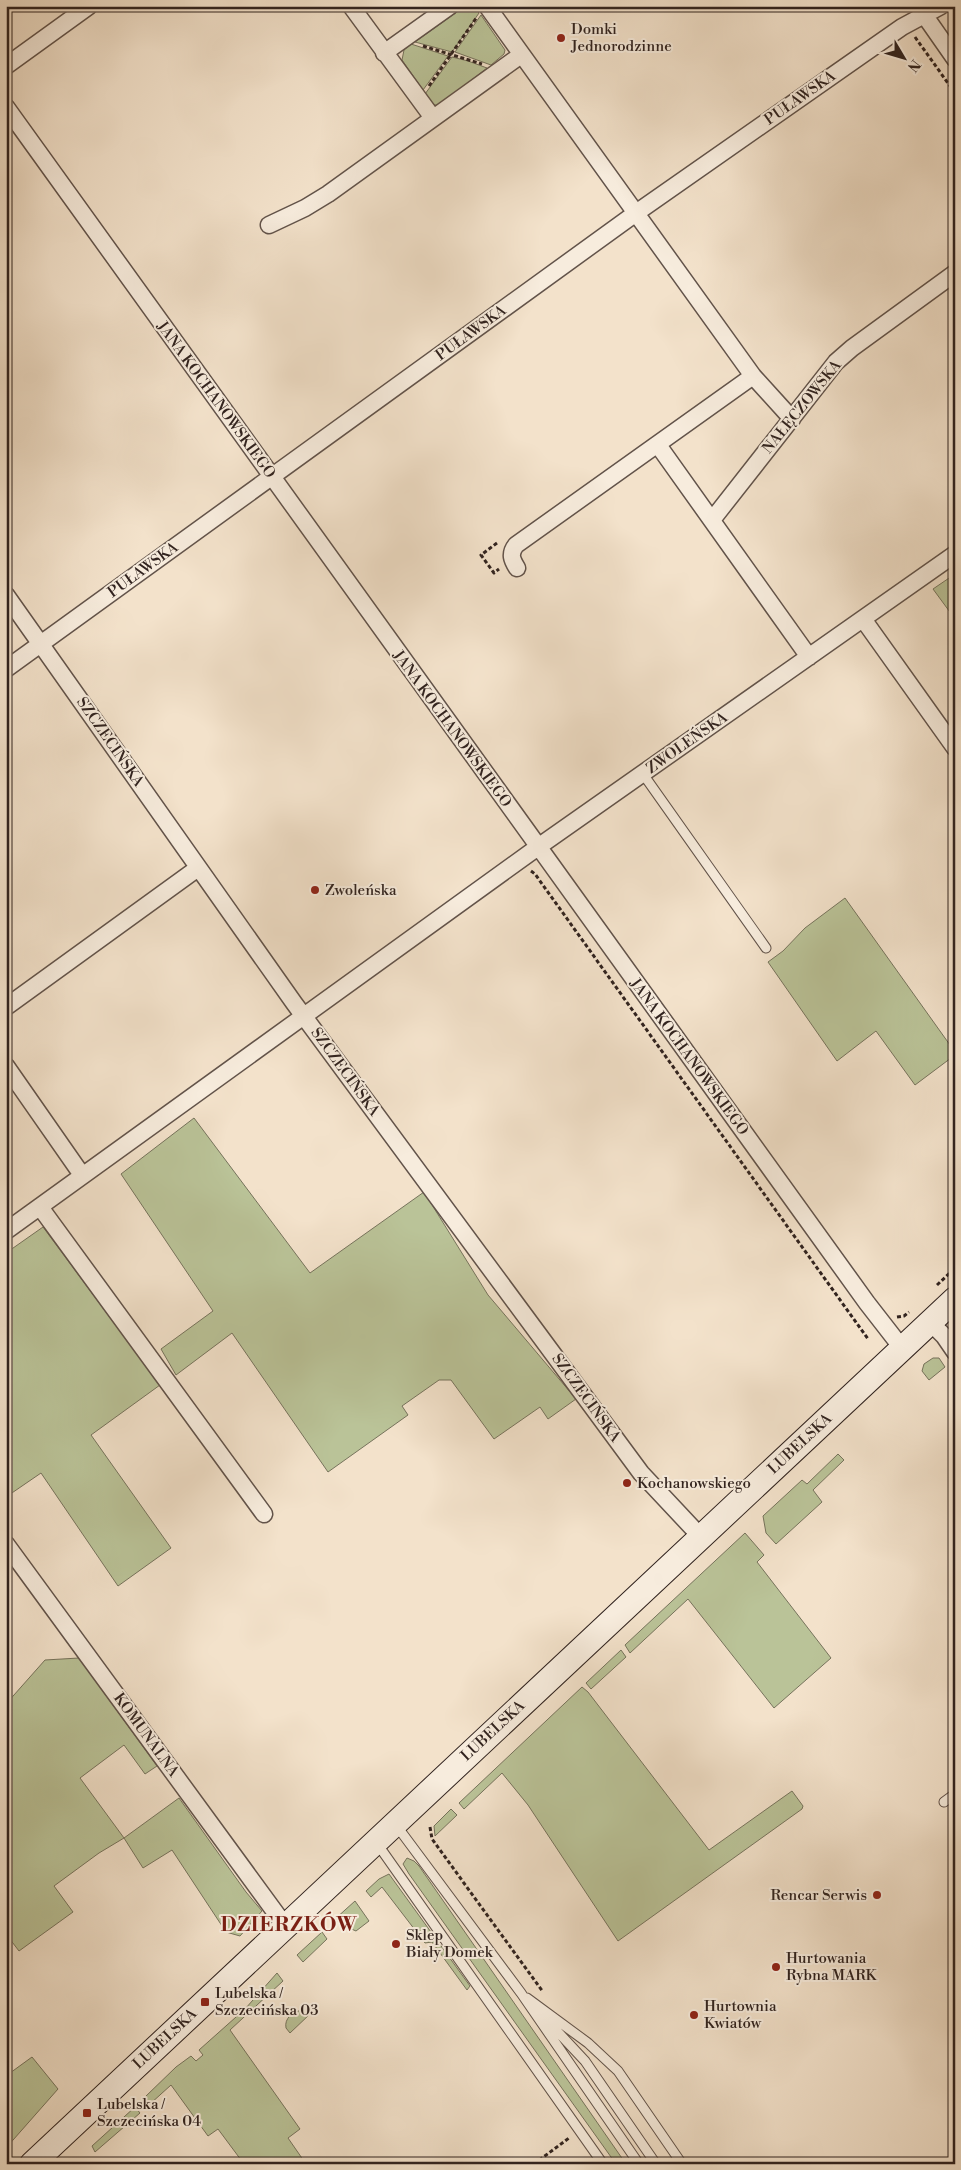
<svg xmlns="http://www.w3.org/2000/svg" width="961" height="2170" viewBox="0 0 961 2170" font-family="'Libre Bodoni',serif">
<style>
.green{fill:#bac398;stroke:#76735c}
.lines{fill:none;stroke-linecap:round;stroke-linejoin:round}
.service-casing{stroke:#62534a;stroke-width:11}
.minor-casing{stroke:#62534a;stroke-width:19}
.secondary-casing{stroke:#31231f;stroke-width:26}
.path{stroke:#31231f;stroke-width:3;stroke-dasharray:4 2.5;stroke-linecap:butt}
.service{stroke:#f7ecdd;stroke-width:9}
.minor{stroke:#f7ecdd;stroke-width:16}
.secondary{stroke:#f7ecdd;stroke-width:24}
.poi-dot{fill:#8f2418;stroke:#f7ecdd;stroke-width:2}
.labels{text-anchor:middle;dominant-baseline:central;stroke-width:4;stroke-linejoin:round;paint-order:stroke}
.poi-label{font-size:15px;fill:#31231f;stroke:#f7ecdd;text-anchor:start}
.street-label{font-size:15px;fill:#31231f;stroke:#f7ecdd}
.district-label{font-size:20px;font-weight:bold;letter-spacing:1px;fill:#7a1f14;stroke:#f7ecdd}
</style>
<rect width="100%" height="100%" fill="#f3e2cb"/>
<filter id="stains"><feTurbulence type="fractalNoise" baseFrequency=".004" numOctaves="4"/><feColorMatrix values="0 0 0 0 .2 0 0 0 0 .09 0 0 0 0 .02 0 0 0 .5 -.17"/></filter>
<radialGradient id="worn" r=".72"><stop offset=".6" stop-color="#630" stop-opacity="0"/><stop offset="1" stop-color="#630" stop-opacity=".3"/></radialGradient>
<path class="green" d="M464,7H473L479,13L452,52L415,42Z
M481,15L505,50L504,54L491,65L455,52Z
M411,44L448,56L423,90L402,60L404,50Z
M452,57L468,61L487,68L439,105H434L425,94Z
M955,574V619L933,589Z
M845,898L955,1052V1055L915,1085L876,1031L837,1061L768,962L783,951L805,928Z
M194,1118L310,1273L424,1192L488,1295L576,1399L548,1419L540,1407L494,1439L451,1380H439L402,1406L408,1415L328,1472L232,1333L176,1375L161,1349L213,1311L121,1174Z
M43,1227L160,1385L91,1435L171,1548L118,1586L41,1473L6,1497V1253Z
M933,1358H939L945,1367L929,1380L922,1371L924,1364Z
M838,1454L844,1460L813,1490L822,1502L776,1544L766,1533L763,1516L802,1480L807,1484Z
M745,1533L764,1555L757,1562L831,1658L774,1708L688,1599L630,1653L625,1645Z
M621,1650L626,1657L591,1689L586,1683Z
M79,1658L157,1766L145,1774L124,1745L80,1778L124,1838L179,1798L246,1892L262,1911L240,1936L226,1932L172,1850L143,1868L124,1838L99,1853L54,1886L73,1912L19,1951L6,1934V1704L45,1660Z
M582,1687L588,1692L709,1850L792,1791L803,1806L802,1809L618,1941L528,1805L502,1773L464,1809L459,1803Z
M451,1809L457,1815L435,1836L434,1826Z
M407,1858L414,1861L419,1866L626,2164H616L409,1874L403,1864Z
M389,1874L470,1986L467,1990L432,1942L425,1943L382,1887L371,1897L366,1891L379,1879Z
M355,1901L369,1921L356,1931L342,1925L335,1919Z
M322,1932L327,1939L303,1962L297,1955Z
M277,1973L283,1981L230,2030L300,2129L288,2138L306,2164H244L218,2129L208,2136L171,2085L150,2104L145,2097L176,2067L191,2056L196,2061L203,2055L199,2050L245,2009Z
M302,2010L310,2014L290,2033L286,2028C284,2018 293,2012 302,2010Z
M32,2057L58,2089L6,2148V2068L10,2073Z
M135,2107L140,2113L95,2152L92,2146Z"/>
<g class="lines">
<defs>
<path id="service" d="M643,774L766,948
M944,1802L955,1794
M396,1825L521,1993L639,2164
M376,1842L603,2164
M527,1998L588,2043L618,2071L682,2164
M542,2015L585,2061L656,2164"/>
<path id="minor" d="M351,6L433,118
M487,6L753,376L792,419
M918,6L955,59
M384,53L450,6
M6,66L89,6
M6,107L867,1303L902,1348
M269,225L305,208L328,194L521,55
M658,445L809,657
M712,520L836,362L852,348L955,273
M517,568C512,560 509,554 516,545L753,376
M6,595L294,1003L641,1473L701,1537
M863,619L955,748
M6,669L636,213L902,27L941,6
M6,1007L198,868
M6,1066L82,1175
M40,1207L264,1514
M6,1231L538,847L955,554
M930,1322L944,1336L955,1352
M6,1544L286,1927"/>
<path id="secondary" d="M32,2164L955,1299"/>
</defs>
<use href="#service" class="service-casing"/>
<use href="#minor" class="minor-casing"/>
<use href="#secondary" class="secondary-casing"/>
<path class="path" d="M951,19L955,25
M915,37L955,93
M423,46L482,64
M429,86L477,17
M497,543L481,555L494,573L499,569
M531,871L535,874L868,1339
M937,1285L955,1268
M897,1317L904,1316L909,1312
M430,1827L432,1839L543,1992
M534,2164L569,2138"/>
<use href="#service" class="service"/>
<use href="#minor" class="minor"/>
<use href="#secondary" class="secondary"/>
</g>
<g class="poi-dot">
<circle cx="561" cy="38" r="5"/>
<circle cx="315" cy="890" r="5"/>
<circle cx="627" cy="1483" r="5"/>
<circle cx="877" cy="1895" r="5"/>
<circle cx="396" cy="1944" r="5"/>
<circle cx="776" cy="1967" r="5"/>
<rect x="200" y="1997" width="10" height="10" rx="2.5"/>
<circle cx="694" cy="2015" r="5"/>
<rect x="82" y="2108" width="10" height="10" rx="2.5"/>
</g>
<g class="labels">
<g class="poi-label">
<text x="571" y="29">Domki<tspan x="571" dy="17">Jednorodzinne</tspan></text>
<text x="325" y="890">Zwoleńska</text>
<text x="637" y="1483">Kochanowskiego</text>
<text x="867" y="1895" text-anchor="end">Rencar Serwis</text>
<text x="406" y="1935">Sklep<tspan x="406" dy="17">Biały Domek</tspan></text>
<text x="786" y="1958">Hurtowania<tspan x="786" dy="17">Rybna MARK</tspan></text>
<text x="215" y="1993">Lubelska /<tspan x="215" dy="17">Szczecińska 03</tspan></text>
<text x="704" y="2006">Hurtownia<tspan x="704" dy="17">Kwiatów</tspan></text>
<text x="97" y="2104">Lubelska /<tspan x="97" dy="17">Szczecińska 04</tspan></text>
</g>
<g class="street-label">
<text transform="translate(800 98) rotate(-35)">PUŁAWSKA</text>
<text transform="translate(471 333) rotate(-36)">PUŁAWSKA</text>
<text transform="translate(216 400) rotate(54)">JANA KOCHANOWSKIEGO</text>
<text transform="translate(802 407) rotate(-51)">NAŁĘCZOWSKA</text>
<text transform="translate(143 570) rotate(-36)">PUŁAWSKA</text>
<text transform="translate(452 729) rotate(54)">JANA KOCHANOWSKIEGO</text>
<text transform="translate(110 742) rotate(55)">SZCZECIŃSKA</text>
<text transform="translate(687 743) rotate(-35)">ZWOLEŃSKA</text>
<text transform="translate(689 1057) rotate(54)">JANA KOCHANOWSKIEGO</text>
<text transform="translate(345 1072) rotate(54)">SZCZECIŃSKA</text>
<text transform="translate(586 1398) rotate(54)">SZCZECIŃSKA</text>
<text transform="translate(800 1444) rotate(-43)">LUBELSKA</text>
<text transform="translate(493 1731) rotate(-43)">LUBELSKA</text>
<text transform="translate(146 1735) rotate(54)">KOMUNALNA</text>
<text transform="translate(165 2039) rotate(-43)">LUBELSKA</text>
</g>
<g class="district-label">
<text x="289" y="1925">DZIERZKÓW</text>
</g>
</g>
<rect width="961" height="2170" fill="none" stroke="#f3e2cb" stroke-width="25"/>
<rect x="8" y="8" width="946" height="2155" fill="none" stroke="#31231f" stroke-width="2.5"/>
<rect x="12" y="12" width="936" height="2145" fill="none" stroke="#31231f"/>
<g transform="translate(904 58) rotate(128)" stroke="#f7ecdd" stroke-width="4" paint-order="stroke">
<path d="M0-4L9 19L0 12L-9 19Z" fill="#31231f"/>
<text y="-8" font-size="14" font-weight="bold" text-anchor="middle" fill="#31231f">N</text>
</g>
<rect width="100%" height="100%" filter="url(#stains)"/>
<rect width="100%" height="100%" fill="url(#worn)"/>
</svg>
